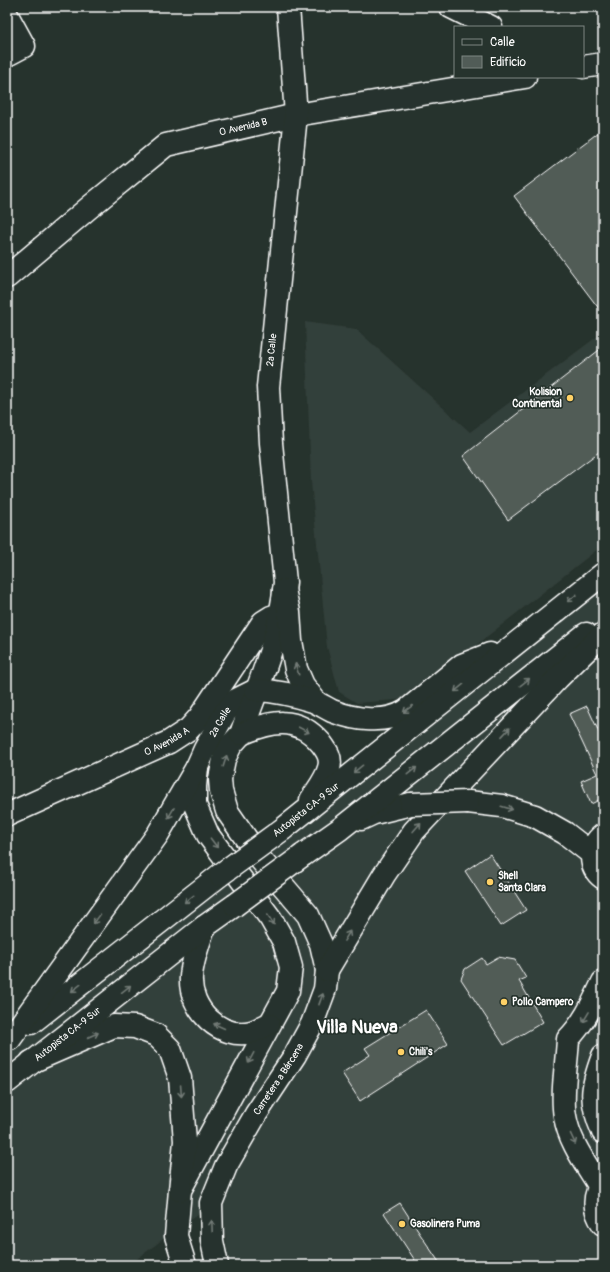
<svg xmlns="http://www.w3.org/2000/svg" width="610" height="1272" viewBox="0 0 610 1272" font-family="Pangolin,sans-serif">
<style>
.built{fill:#333f3a}
.building{fill:#515c57;stroke:#fff}
.lines{fill:none;stroke-linecap:round;stroke-linejoin:round}
.minor-casing{stroke:#fff;stroke-width:25}
.major-casing{stroke:#fff;stroke-width:25}
.highway-casing{stroke:#fff;stroke-width:25}
.minor{stroke:#26332d;stroke-width:22}
.major{stroke:#26332d;stroke-width:22}
.highway{stroke:#26332d;stroke-width:22}
.highway-bridge-casing{stroke:#fff;stroke-width:25;stroke-linecap:butt}
.highway-bridge{stroke:#26332d;stroke-width:22}
.oneway{stroke:#727a76}
.poi-dot{fill:#ffd166;stroke:#26332d;stroke-width:1.5}
.labels{text-anchor:middle;dominant-baseline:central;stroke-width:3.5;stroke-linejoin:round;paint-order:stroke}
.street-label{font-size:10px;fill:#fff;stroke:#26332d}
.poi-label{font-size:10px;font-weight:bold;fill:#fff;stroke:#26332d;text-anchor:start}
.town-label{font-size:18px;font-weight:bold;fill:#fff;stroke:#26332d}
</style>
<rect width="100%" height="100%" fill="#26332d"/>
<filter id="ink" filterUnits="userSpaceOnUse"><feTurbulence type="fractalNoise" baseFrequency=".025" numOctaves="2"/><feDisplacementMap in="SourceGraphic" scale="8" xChannelSelector="R" yChannelSelector="G"/><feConvolveMatrix kernelMatrix="1 2 1 2 8 2 1 2 1" color-interpolation-filters="sRGB"/></filter>
<g filter="url(#ink)">
<path class="built" d="M305,322L356,329L470,432L603,332V545L408,699L357,703L339,692L327,647L311,482Z
M603,590V1265H229L221,1199L162,1240L129,1265H7V1052L29,1034L184,915L289,838Z"/>
<path class="building" d="M603,129V314L514,196Z
M603,347V449L508,520L463,456Z
M587,706L603,741V798L591,804L581,781L597,774L569,714Z
M490,854L526,910L501,926L465,871Z
M498,957L515,960L526,978L519,981L543,1022L504,1045L461,979L465,969L482,958L486,964Z
M426,1010L448,1044L360,1101L342,1073L370,1055L365,1048Z
M400,1203L420,1234L441,1265H418L384,1213Z"/>
<g class="lines">
<defs>
<g id="minor">
<path d="M451,7L491,27"/>
<path d="M7,15L24,46L7,55"/>
<path d="M583,67L603,64"/>
<path id="s1" d="M7,277L91,206L166,145L296,115L525,77"/>
<path id="s2" d="M7,815L169,742L189,729L199,718L263,622L271,617L280,614"/>
<path d="M603,835C589,846 588,867 603,878"/>
<path d="M603,1056C591,1088 589,1100 603,1132"/>
<path d="M603,1183C592,1196 594,1211 603,1224"/>
<path d="M600,1187C587,1165 569,1142 565,1116C561,1095 567,1061 568,1039C584,1023 593,1003 603,982"/>
</g>
<g id="major">
<path id="s3" d="M185,1265L176,1236L180,1190L288,991L291,967L284,942L271,919L208,835L195,805V786L197,767L205,749L225,713L236,700L256,690"/>
<path id="s4" d="M217,1265L212,1241L211,1203L226,1166L256,1114L295,1055L312,1024L325,989L327,970L321,944L308,915L261,860L227,811L221,791L220,779L224,759L231,745L241,734C258,685 281,635 285,582L271,443L268,387L296,115L288,7"/>
</g>
<g id="highway">
<path d="M284,590L289,612L291,641L296,669L303,685L316,702"/>
<path d="M256,690C276,691 294,695 313,701C320,704 326,708 332,711C355,720 385,724 406,711L462,665L490,654"/>
<path d="M241,734C271,721 297,715 321,743C327,751 332,758 329,768C326,780 317,790 311,800"/>
<path d="M468,802L502,806L535,816L565,833L592,854"/>
<path d="M361,819L374,813L411,804"/>
<path d="M283,829L603,574"/>
<path d="M303,855L340,829L586,634"/>
<path d="M204,927C199,943 192,960 191,977C189,1009 220,1040 252,1032C258,1030 264,1026 269,1024"/>
<path d="M327,970L384,875L414,831L558,678L603,634"/>
<path d="M31,1023L220,875"/>
<path d="M10,1039L158,834L197,767"/>
<path d="M31,1062L114,1026L135,1027L156,1035L170,1049L180,1078L185,1141L180,1190"/>
<path id="s5" d="M7,1082L204,927L235,905"/>
</g>
</defs>
<use href="#minor" class="minor-casing"/>
<use href="#major" class="major-casing"/>
<use href="#highway" class="highway-casing"/>
<use href="#minor" class="minor"/>
<use href="#major" class="major"/>
<use href="#highway" class="highway"/>
<defs>
<path id="highway-bridge" d="M411,804L468,802
M220,875L283,829
M235,905L303,855"/>
</defs>
<use href="#highway-bridge" class="highway-bridge-casing"/>
<use href="#highway-bridge" class="highway-bridge"/>
</g>
<defs><path id="oneway-shaft" d="M-6 0H5M1.5-3L5.5 0L1.5 3" fill="none" stroke-width="1.6" stroke-linecap="round" stroke-linejoin="round"/></defs>
<g class="oneway">
<use href="#oneway-shaft" transform="translate(572 598) rotate(142)"/>
<use href="#oneway-shaft" transform="translate(297 669) rotate(-107)"/>
<use href="#oneway-shaft" transform="translate(525 682) rotate(-38)"/>
<use href="#oneway-shaft" transform="translate(459 688) rotate(141)"/>
<use href="#oneway-shaft" transform="translate(408 709) rotate(144)"/>
<use href="#oneway-shaft" transform="translate(304 730) rotate(28)"/>
<use href="#oneway-shaft" transform="translate(506 732) rotate(-47)"/>
<use href="#oneway-shaft" transform="translate(225 761) rotate(-72)"/>
<use href="#oneway-shaft" transform="translate(358 769) rotate(141)"/>
<use href="#oneway-shaft" transform="translate(412 771) rotate(-38)"/>
<use href="#oneway-shaft" transform="translate(507 808) rotate(16)"/>
<use href="#oneway-shaft" transform="translate(171 813) rotate(120)"/>
<use href="#oneway-shaft" transform="translate(417 827) rotate(-49)"/>
<use href="#oneway-shaft" transform="translate(214 843) rotate(53)"/>
<use href="#oneway-shaft" transform="translate(189 899) rotate(142)"/>
<use href="#oneway-shaft" transform="translate(97 919) rotate(126)"/>
<use href="#oneway-shaft" transform="translate(271 920) rotate(57)"/>
<use href="#oneway-shaft" transform="translate(347 936) rotate(-59)"/>
<use href="#oneway-shaft" transform="translate(76 988) rotate(142)"/>
<use href="#oneway-shaft" transform="translate(126 989) rotate(-38)"/>
<use href="#oneway-shaft" transform="translate(321 999) rotate(-70)"/>
<use href="#oneway-shaft" transform="translate(586 1017) rotate(121)"/>
<use href="#oneway-shaft" transform="translate(219 1026) rotate(-156)"/>
<use href="#oneway-shaft" transform="translate(93 1035) rotate(-24)"/>
<use href="#oneway-shaft" transform="translate(251 1058) rotate(118)"/>
<use href="#oneway-shaft" transform="translate(181 1091) rotate(86)"/>
<use href="#oneway-shaft" transform="translate(573 1139) rotate(65)"/>
<use href="#oneway-shaft" transform="translate(212 1226) rotate(-92)"/>
</g>
</g>
<g class="poi-dot">
<circle cx="570" cy="398" r="4"/>
<circle cx="490" cy="882" r="4"/>
<circle cx="504" cy="1002" r="4"/>
<circle cx="401" cy="1052" r="4"/>
<circle cx="402" cy="1224" r="4"/>
</g>
<g class="labels">
<g class="street-label">
<text stroke="none"><textPath href="#s1" startOffset="286">0 Avenida B</textPath></text>
<text stroke="none"><textPath href="#s4" startOffset="991">2a Calle</textPath></text>
<text stroke="none"><textPath href="#s3" startOffset="606">2a Calle</textPath></text>
<text stroke="none"><textPath href="#s2" startOffset="176">0 Avenida A</textPath></text>
<text transform="translate(306 810) rotate(-38)">Autopista CA-9 Sur</text>
<text stroke="none"><textPath href="#s5" startOffset="77">Autopista CA-9 Sur</textPath></text>
<text stroke="none"><textPath href="#s4" startOffset="204">Carretera a Bárcena</textPath></text>
</g>
<g class="poi-label">
<text x="562" y="392" text-anchor="end">Kolision<tspan x="562" dy="12">Continental</tspan></text>
<text x="498" y="876">Shell<tspan x="498" dy="12">Santa Clara</tspan></text>
<text x="512" y="1002">Pollo Campero</text>
<text x="409" y="1052">Chili's</text>
<text x="410" y="1224">Gasolinera Puma</text>
</g>
<g class="town-label">
<text x="357" y="1027">Villa Nueva</text>
</g>
</g>
<rect width="610" height="1272" fill="none" stroke="#26332d" stroke-width="24"/>
<rect x="12" y="12" width="586" height="1248" fill="none" stroke="#fff" stroke-width="1.5" filter="url(#ink)"/>
<rect x="454" y="26" width="130" height="52" fill="#26332d" stroke="#7d8581"/>
<rect x="462" y="39" width="20" height="6" fill="#26332d" stroke="#7d8581"/>
<text x="490" y="46" font-size="12" fill="#ffffff">Calle</text>
<rect x="462" y="56" width="20" height="12" fill="#515c57" stroke="#7d8581"/>
<text x="490" y="66" font-size="12" fill="#ffffff">Edificio</text>
</svg>
